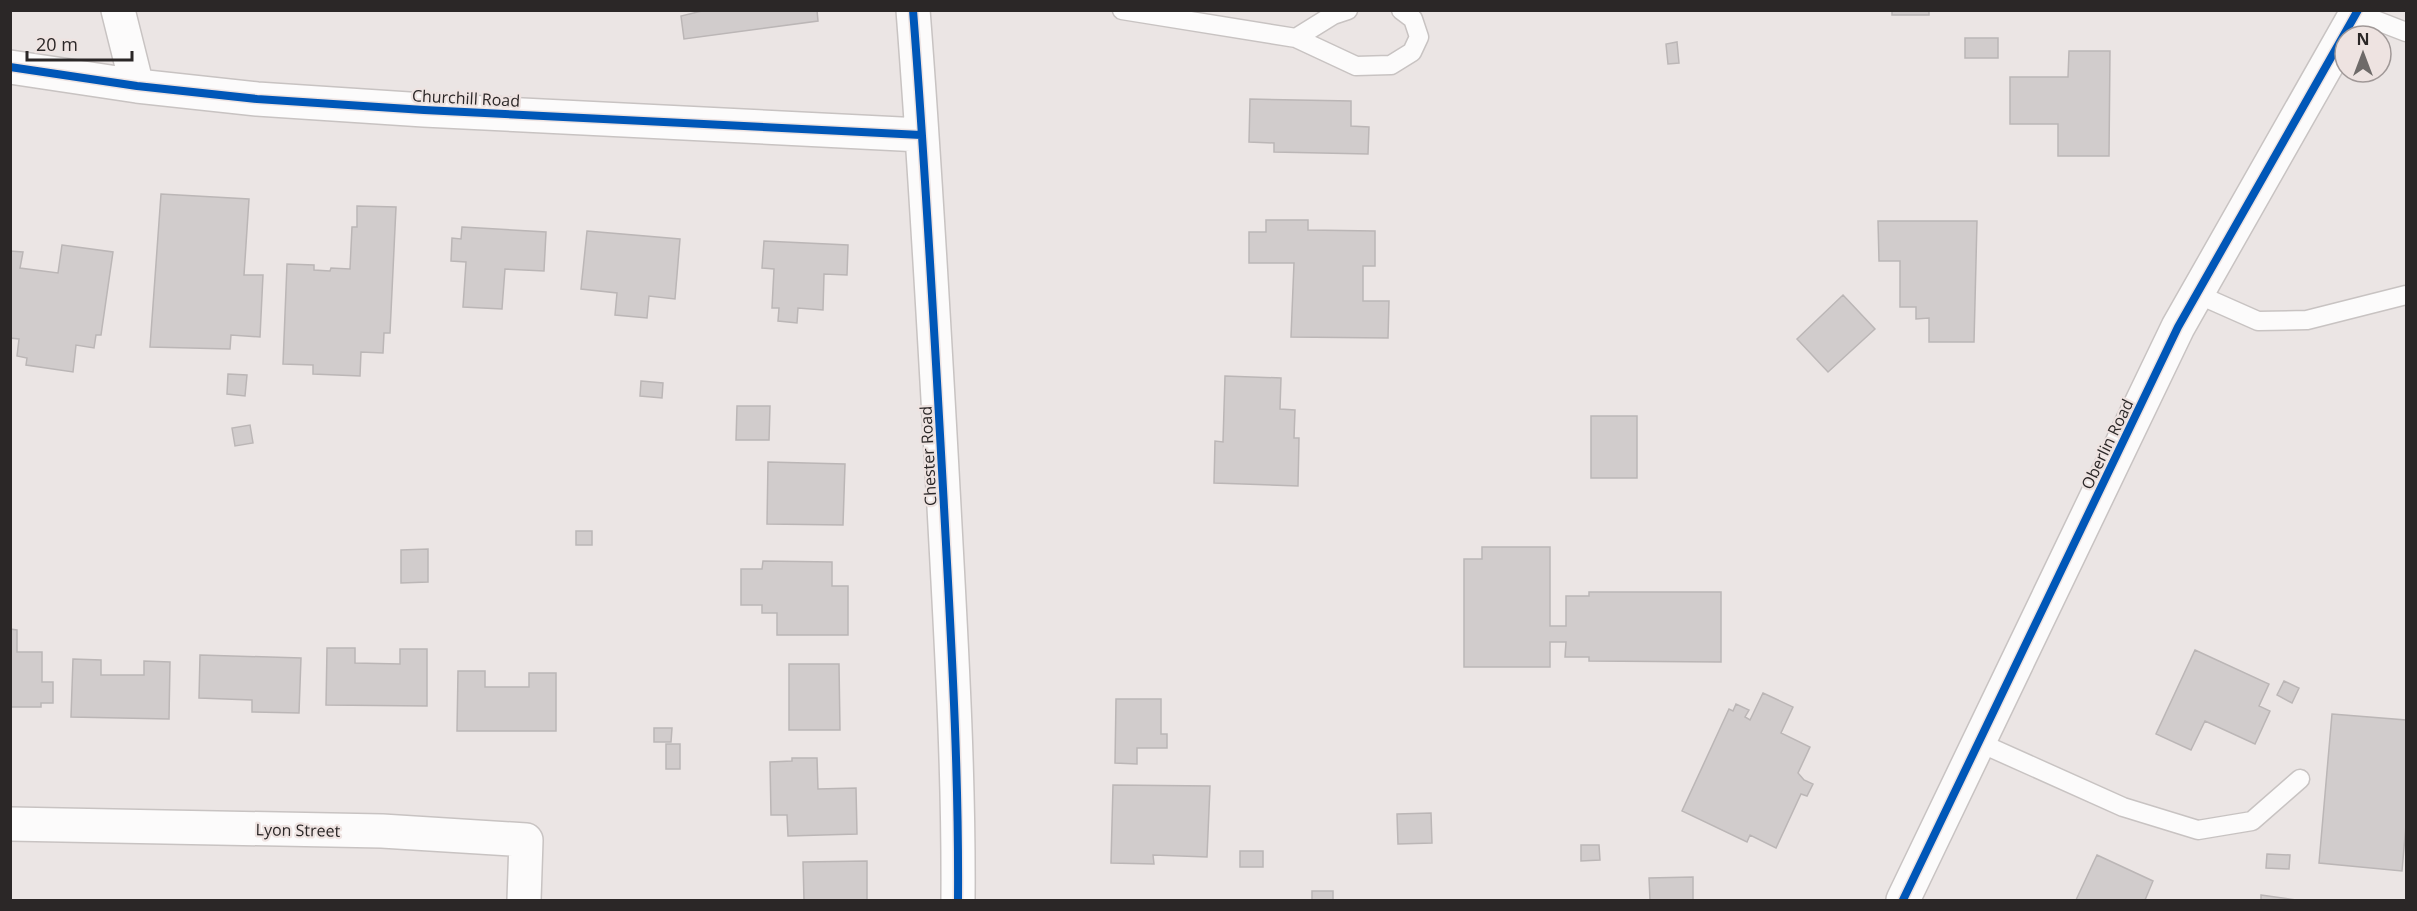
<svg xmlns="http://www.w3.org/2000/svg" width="2417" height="911" viewBox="0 0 2417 911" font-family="'Open Sans',sans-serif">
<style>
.building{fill:#d1cccc;stroke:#bbb6b6;stroke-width:1.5}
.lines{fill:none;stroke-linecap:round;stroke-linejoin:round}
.service-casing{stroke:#c8c3c2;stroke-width:21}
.minor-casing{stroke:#c8c3c2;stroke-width:36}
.secondary-casing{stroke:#c8c3c2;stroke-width:36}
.service{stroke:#fcfbfb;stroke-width:18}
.minor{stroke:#fcfbfb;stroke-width:33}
.secondary{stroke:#fcfbfb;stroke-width:33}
.cycleway-casing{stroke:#eee3e1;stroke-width:11}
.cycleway{stroke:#0057b8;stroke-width:8}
.labels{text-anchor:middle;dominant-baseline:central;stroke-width:4.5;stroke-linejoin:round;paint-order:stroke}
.street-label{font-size:16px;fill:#2b2727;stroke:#eee3e1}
</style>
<rect width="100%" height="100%" fill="#ebe5e4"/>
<path class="building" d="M706,10H817L818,21L684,39L681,16Z
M1892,10H1929V15H1892Z
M1965,38H1998V58H1965Z
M1677,42L1679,63L1668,64L1666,44Z
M2069,51H2110L2109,156H2058V124H2010V77H2068Z
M1250,99L1351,101V126L1369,127L1368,154L1274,152V143L1249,142Z
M161,194L249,199L244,275H263L260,337L231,335L230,349L150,347Z
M357,206L396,207L390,333H384L383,353L361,352L360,376L313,374V365L283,364L287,264L314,265V270L330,271L331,268L350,269L352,227H357Z
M1266,220H1308V230L1375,231V266H1363V301H1389L1388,338L1291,337L1294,263H1249V232H1266Z
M1878,221H1977L1974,342H1929V318L1916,319V307H1900V261H1879Z
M462,227L546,232L544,271L505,269L502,309L463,307L466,262L451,261L452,238L461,239Z
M587,231L680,239L675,299L649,296L647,318L615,315L617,293L581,289Z
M764,241L848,245L847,275L824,274L823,310L798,308L797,323L778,321L779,308H772L774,269L762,268Z
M62,245L113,252L101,335H96L94,348L76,345L73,372L26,365L27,358L17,356L19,339L10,338V251L23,252L20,268L58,273Z
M1843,295L1875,329L1828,372L1797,339Z
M228,374L247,375L245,396L227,394Z
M1225,376L1281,378L1280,409L1295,410L1294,438H1299L1298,486L1214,483L1215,441L1223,442Z
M641,381L663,383L662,398L640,396Z
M737,406H770L769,440H736Z
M1591,416H1637V478H1591Z
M250,425L253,443L235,446L232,428Z
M768,462L845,464L843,525L767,524Z
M576,531H592V545H576Z
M1482,547H1550V626H1566V596H1589V592H1721V662L1589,661V657H1565L1566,642H1550V667H1464V559H1482Z
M428,549V582L401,583V550Z
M763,561L832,562V586H848V635H777V613H762V605H741V569H762Z
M10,629L17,630V652H42V682H53V703H41V707H10Z
M327,648H355V663L400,664V649H427V706L326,705Z
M2195,650L2269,684L2259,706L2270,711L2255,744L2205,721L2191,750L2156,734Z
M200,655L301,658L299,713L252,712V700L199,698Z
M73,659L101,660V675H144V661L170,662L169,719L71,717Z
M789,664H839L840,730H789Z
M458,671H485V687H529V673H556V731H457Z
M2284,681L2299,688L2292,703L2277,695Z
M1763,693L1793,707L1781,733L1810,747L1798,773L1804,780L1813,784L1807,796L1801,794L1776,848L1750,835L1747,842L1682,811L1729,709L1733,711L1736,704L1749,710L1745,717L1750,720Z
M1116,699H1161V734H1167V748H1137V764L1115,763Z
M2332,714L2406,720V825L2402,871L2319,863Z
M654,728H672L671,742H654Z
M666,744H680V769H666Z
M792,758H817L818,789L856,788L857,834L788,836L787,815H771L770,762L792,761Z
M1113,785L1210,786L1207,857L1153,855L1154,864L1111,863Z
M1431,813L1432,843L1398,844L1397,814Z
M1581,845H1599L1600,860L1581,861Z
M1240,851H1263V867H1240Z
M2267,854L2290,855L2289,869L2266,868Z
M2097,855L2153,881L2145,900H2076Z
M867,861V900H804L803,862Z
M1693,877V900H1650L1649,878Z
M1312,891H1333V900H1312Z
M2261,895L2296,900H2261Z"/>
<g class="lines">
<defs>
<path id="service" d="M1122,10L1296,38L1356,66L1391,65L1412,52L1419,37L1413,19L1401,10
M2357,13L2406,32
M1296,38L1333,15L1348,10
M2197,294L2258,321L2307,320L2406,295
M1978,742L2123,807L2198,830L2252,821L2300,779"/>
<path id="minor" d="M118,10L137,86
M913,10C926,176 935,342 944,507C951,638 959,769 958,900
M10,67L137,86L257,99L424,110L921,135
M10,824L382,831L526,840L524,900"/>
<path id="secondary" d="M1903,900L2178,327L2358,10"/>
</defs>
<use href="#service" class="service-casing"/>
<use href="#minor" class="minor-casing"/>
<use href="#secondary" class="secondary-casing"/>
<use href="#service" class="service"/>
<use href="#minor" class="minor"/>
<use href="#secondary" class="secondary"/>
<defs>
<path id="cycleway" d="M913,10C926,176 935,342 944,507C951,638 959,769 958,900
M10,67L137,86L257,99L424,110L921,135
M1903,900L2178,327L2358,10"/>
</defs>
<use href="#cycleway" class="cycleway-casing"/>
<use href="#cycleway" class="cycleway"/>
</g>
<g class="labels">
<g class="street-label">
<text transform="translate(466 98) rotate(3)">Churchill Road</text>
<text transform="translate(2107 444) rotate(-64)">Oberlin Road</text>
<text transform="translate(928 456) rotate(-93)">Chester Road</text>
<text transform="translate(298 830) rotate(1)">Lyon Street</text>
</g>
</g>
<rect width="2417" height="911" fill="none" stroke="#2b2727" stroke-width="24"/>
<g transform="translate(2363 54)"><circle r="28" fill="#eee3e1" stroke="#a09897" stroke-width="1.5"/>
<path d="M0-4.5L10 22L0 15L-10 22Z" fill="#6e6a69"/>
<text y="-9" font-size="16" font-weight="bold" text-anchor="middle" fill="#2b2727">N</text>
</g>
<path d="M27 51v9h105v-9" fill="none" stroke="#2b2727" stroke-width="3"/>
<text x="36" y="51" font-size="18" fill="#2b2727" stroke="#eee3e1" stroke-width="4.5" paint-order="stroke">20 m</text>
</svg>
